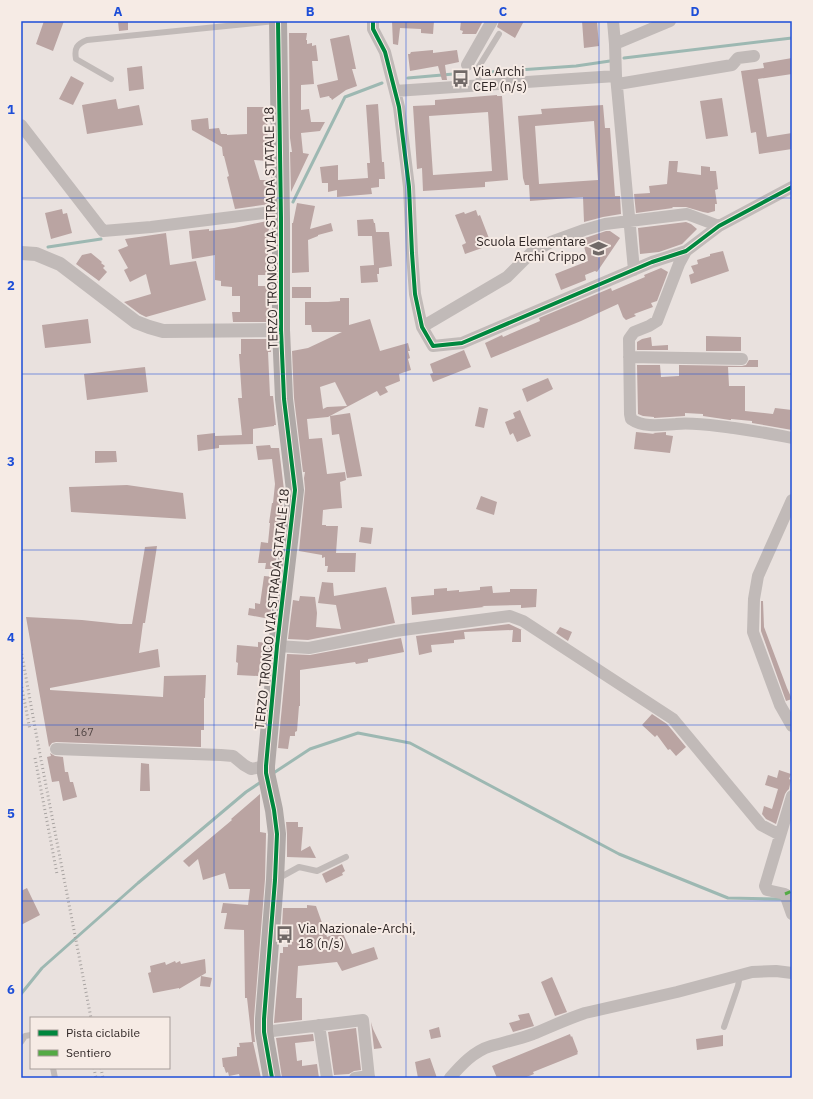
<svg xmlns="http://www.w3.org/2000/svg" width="813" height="1099" viewBox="0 0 813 1099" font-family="'IBM Plex Sans',sans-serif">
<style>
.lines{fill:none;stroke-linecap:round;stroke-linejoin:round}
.stream{stroke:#9db8b2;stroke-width:3}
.building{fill:#baa4a2;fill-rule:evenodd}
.service{stroke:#c1bab8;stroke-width:6}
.minor{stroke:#c1bab8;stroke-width:12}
.tertiary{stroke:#c1bab8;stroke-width:14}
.primary{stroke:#b0a9a7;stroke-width:18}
.rail{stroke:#a9a4a2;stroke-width:3;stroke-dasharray:1 3;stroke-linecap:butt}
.quiet{stroke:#54aa44;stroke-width:3;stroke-dasharray:6 3;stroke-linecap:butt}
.cycleway-casing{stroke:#f6ebe5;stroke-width:6}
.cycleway{stroke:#00873e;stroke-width:4}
.grid{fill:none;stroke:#1d4ed8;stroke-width:1;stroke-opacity:0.55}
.labels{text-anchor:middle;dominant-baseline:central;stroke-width:4;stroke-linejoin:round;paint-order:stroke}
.number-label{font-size:11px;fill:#534746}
.poi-label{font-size:13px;fill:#312827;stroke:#f6ebe5;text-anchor:start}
.street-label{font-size:13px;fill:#312827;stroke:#f6ebe5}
.neatline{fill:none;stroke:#1d4ed8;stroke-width:1.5}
.grid-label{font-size:13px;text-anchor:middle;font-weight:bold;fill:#1d4ed8}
</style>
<rect width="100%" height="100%" fill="#e9e1de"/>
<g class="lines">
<path class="stream" d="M624,58L792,38
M490,72L576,66L610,61
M408,78L465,73
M293,202L345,97L382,83
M48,247L101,239
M272,774L310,749L358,733L410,743L619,854L728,898L781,899
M21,994L42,968L138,883L246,792L261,782"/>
</g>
<path class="building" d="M44,21H64L53,51L36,44Z
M118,21H128V30L119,31Z
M392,21H434L433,34L421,33V29L400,28L398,45L393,44Z
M461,21H483L476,34H462L463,31L460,30Z
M499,21H524L515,38L497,27Z
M582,21H597L599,46L584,48Z
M289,33H307L306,40H307V44L312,43V46L316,45L318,61H312L314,84L301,85V110L309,109L311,122H325L320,131L301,133L303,153L309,154L291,192L290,152H292L290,138Z
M349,35L356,69H352L357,86L346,90L332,100L331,98H330L329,96L320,98L317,85L338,80L330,39Z
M433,50V53L457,50L459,62L445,65L447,80H442L438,66L410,71L408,54H410L411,52Z
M792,58V74L758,79L767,137L792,133V149L759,154L756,132L751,133L741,71L764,68L763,63Z
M142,66L144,89L129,91L127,68Z
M71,76L84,83L73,105L59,99Z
M497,95V96H502L508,180L485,182V187L423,191L422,168L417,169L413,106L435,105V100ZM488,112L492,171L433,175L429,116Z
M722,98L728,136L706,139L700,101Z
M116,99L118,109L139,105L143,125L87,134L82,105Z
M378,104L382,162H384L385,179H379V187L371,188L372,194L337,197V190L328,192V183H322L320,167L338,165V180L368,178L367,163H370L366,105Z
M603,105L605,128H610L615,196H620L621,214L603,217L584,222L583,197L530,201L529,185H525L523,178L518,116L542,114L541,109ZM594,121L598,180L539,184L535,126Z
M247,107H267L268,161L254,160L260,180H270L269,204L235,209L227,177L229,176L224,156H223L222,147L192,130L191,120L208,118L209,129L219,128L221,134H227V135L247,134Z
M669,161H678L677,172L701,175V166L710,167V171H716L718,189L715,190L717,204H715V211L708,213L703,212L686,207H672L673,208L636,213L634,194L650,193L649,186L667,184Z
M297,203L315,206L310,229L331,223L333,231L318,235V236L308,240L309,272L292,273V223H293Z
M62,209L63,214L67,213L72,233L51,239L45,213Z
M476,210L478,216L480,215L490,241L481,244L482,248L465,254L462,245L466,243L455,215L464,212L465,214Z
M373,219L374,223H375L376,232H389L392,266L379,268V274H377L378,282L361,283L360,266L374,265L372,236H358L357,220Z
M267,221L269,230L268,231V239H267L268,246V275H258V286H269V322H233L232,312H240V296H232V287L221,286V281L215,280V255L192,259L189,231L209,229V231L234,228Z
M686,222L691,224L697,229L682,244L659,252L640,254L638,228Z
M606,231H610L620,238L597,272L595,271L585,275L586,280L561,290L555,274L588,261L582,239Z
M166,233L170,265L196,261L206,300L146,317L140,314L124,302L151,294L146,274L130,282L124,270L128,268L118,250L128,246L125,239Z
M723,251L729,271L691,284L689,275L694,273L691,266L698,264L697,260L710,256V254Z
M91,253L102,262L101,263L105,266L103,268L107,272L99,281L76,264L82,255Z
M661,268L668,272L657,301L651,303L653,307L634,314L636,316L626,320L623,317L618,304L581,321L491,358L485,343L502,335L503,337L540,321L539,318L611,288L612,291L645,277L644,275Z
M292,287H311V298H292Z
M340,298H349V325L370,319L380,351L408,343L410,351H408L410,358L408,359L411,370L399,374L400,381L385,387L388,392L380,396L377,391L328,417L307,419L309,439L322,438L327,474L345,472L346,480L340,482L342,508L330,509L323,510L322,525H326V526H338L336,553H356L355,572H327L328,566H325V557L322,558V555L299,551L305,489L304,478L305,472H303L294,398L292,351L308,348L342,332H312L311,325H305V302H328L340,301ZM335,382L347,406L327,407L323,409L320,387Z
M88,319L91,343L45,348L42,325Z
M706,336L741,337V351H706Z
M651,337L652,346L668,345V350H637V342L642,339Z
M241,339H271V352H268L270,396H273L276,425H274V426L253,429V444L219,445V448L198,451L197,435L215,433V436L242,435L238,398H242L239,354H241Z
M464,350L471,367L433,382L430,374L433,373L430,364Z
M749,360H758V367H728L729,386H745V411L773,414L775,408L792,410V430L752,423V421L731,419V420H730L703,416V414L685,413V416L654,418V417L643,416L638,414L637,365H660L661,377L679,376V365L742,366L746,365Z
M145,367L148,392L87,400L84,374Z
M548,378L553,389L527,402L522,389Z
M479,407L488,409L484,428L475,426Z
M520,410L531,436L517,442L513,433L510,435L505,422L515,418L513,413Z
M350,413L362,476L347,478L339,434L332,435L330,416Z
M636,432L655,434L653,433L666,432V435L673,436L670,453L634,449Z
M270,445L271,448H279L284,490L275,569H265L266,563H258L261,542L268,543L270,523H269L272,503H273L275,484L272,459L258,460L256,446Z
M95,451H116L117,462L95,463Z
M127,485L183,493L186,519L71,512L69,487Z
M481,496L497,502L494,515L476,509Z
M361,527L373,528L371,544L359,542Z
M157,546L145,623H143L139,653L158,649L160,667L50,688V690L163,697L164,676L206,675L205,698H204V730H201V747L56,742L52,743L49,747L26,617L82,620L120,624H132L145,547Z
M264,576L274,577L270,619L248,615L249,608L255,609V603L260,604Z
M322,582L333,583L334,596L386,587L390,602L395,623L308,640L288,639L293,600L299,601L300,596L315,597L317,613L316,627L341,629L336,605L318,603Z
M492,586L493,593L510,592V589H537L536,607L521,608V605L482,606L484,607L412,615L411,597L434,595V589L447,588V591L459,590V592L480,590V587Z
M761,601H763L764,627L787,688L792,699L786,701L761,631Z
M509,624L522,630H521V642H512L513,630L464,632L465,639L454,640V643L431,645L432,652L419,655L416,636Z
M560,627L572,632L568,641L556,633Z
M401,638L404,652L368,659V662L356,664L355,662L300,670V706H299L297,731L295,732V736H290L288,749L278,748L287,654L310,655Z
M258,642L267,643L265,660H262V666H260L258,676L237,675L238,663L236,662L237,645L258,647Z
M652,714L667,724L686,747L676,756L670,749L668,750L657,735L655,737L642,725Z
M50,753L55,756L63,757L65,772H68L70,782H73L77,797L63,801L59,781L52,782L47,757L51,756Z
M141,763L149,764L150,791H140Z
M779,770L791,774L789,779L791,780L789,789L787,791L785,794L776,824L766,819L762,814L764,806L772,809L778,789L765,785L768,775L777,778Z
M260,794V832L266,833V834L265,879L254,1018V1032L255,1042H253L261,1078H240L239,1074L229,1076L228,1072L226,1073L224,1067H223L222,1058L237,1056V1047H240L239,1043L252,1042L247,998H245L244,930L224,929L227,913H221L223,903L248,905L250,889H229L225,873L203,880L198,859L189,867L183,861L232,820L231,819Z
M286,822H298V827H303L301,851L310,846L316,858L287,857V834Z
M342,864L345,871L342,873L343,875L326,883L322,874Z
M27,888L40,915L21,925V891Z
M307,905L316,906L327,937L342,931L352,954L374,947L378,959L342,971L337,962L298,966L296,998H302V1020L274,1023L280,953H283V947H288L287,927H282L283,908H307Z
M205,959L206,973L179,989V988L153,993L148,973L151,972L150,966L165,962L166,965L175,961L176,963L180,961L181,964Z
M201,976L212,978L210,987L200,986Z
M552,977L567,1012L555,1016L541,982Z
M529,1013L534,1026L513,1032L509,1023L520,1020L518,1015Z
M371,1022L373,1029L382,1048L374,1049Z
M439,1027L441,1037L431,1039L429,1030Z
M356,1028L361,1070L354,1071L349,1074L334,1075L328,1032Z
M313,1034L314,1041L295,1043L297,1061L302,1060V1066L317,1064L319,1078H282L276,1038Z
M570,1034L571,1037L572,1036L578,1052L577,1053L578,1054L533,1072L534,1074L524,1078H497L492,1066Z
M723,1035V1046L697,1050L696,1039Z
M430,1058L437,1078H418L415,1062Z"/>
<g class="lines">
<path class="service" d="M111,79L76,59C74,48 77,44 87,40L275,21
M479,85L478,68L499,34
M279,878L299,867L317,871L346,857
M724,1027L738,986L740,975
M21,1042L25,1036L31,1035
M53,1068L55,1078"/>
<path class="minor" d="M373,21V29L385,52L399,107L409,187L412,253L415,294L422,327L433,346L462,343L652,262L686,251L719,226L792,187
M615,44L670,21
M467,65L492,21
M616,76L634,270
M618,84L732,65L738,58L754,56
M395,91L616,76L615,44L613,21
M21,125L103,231L151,227L280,211
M686,251L679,264L657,321L649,326L634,332L629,339L630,414L631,419C644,428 661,425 676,424C695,422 715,426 734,428C754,431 773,434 792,438
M422,327L507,277L531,253L551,242L584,230L605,224L687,214L719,226
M629,357L742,359
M792,500L758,576L754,599L753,632L780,705L792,726
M277,646L309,648L395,631L510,616L523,621L673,719L761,825L780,835
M56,749L221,755L233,756L244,765L251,769L266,766
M792,796L765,886L767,890L785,894L792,914
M319,1025L327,1078
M264,1032L363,1020L369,1078
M355,1078L369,1076
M450,1078C461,1065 474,1051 491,1046C505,1042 519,1039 533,1034C550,1027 567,1019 585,1013L677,992L752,972L776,971L792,973"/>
<path class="tertiary" d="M21,253L36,254L60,264L136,322L149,327L163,331L281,330"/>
<path class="primary" d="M272,1078L264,1032V1019L275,880L277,834L274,810L266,773V766L277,646L295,490L284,399L281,330V218L278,21"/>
<path class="rail" d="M21,650L38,744L91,1018
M21,683L30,730
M35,758L57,874
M94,1068L96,1078
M101,1068L103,1078"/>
<path class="quiet" d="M785,894L792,891"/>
<defs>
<path id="cycleway" d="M373,21V29L385,52L399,107L409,187L412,253L415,294L422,327L433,346L462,343L652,262L686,251L719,226L792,187
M272,1078L264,1032V1019L275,880L277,834L274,810L266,773V766L277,646L295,490L284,399L281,330V218L278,21"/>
</defs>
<use href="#cycleway" class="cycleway-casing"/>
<use href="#cycleway" class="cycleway"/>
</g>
<path class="grid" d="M214,21V1078M406,21V1078M599,21V1078M21,198H792M21,374H792M21,550H792M21,725H792M21,901H792"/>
<defs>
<symbol id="bus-bare" viewBox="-9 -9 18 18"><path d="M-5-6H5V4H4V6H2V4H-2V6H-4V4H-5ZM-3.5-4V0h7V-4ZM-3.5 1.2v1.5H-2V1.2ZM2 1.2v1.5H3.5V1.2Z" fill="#716967" stroke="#f6ebe5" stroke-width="2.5" paint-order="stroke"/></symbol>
<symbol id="school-bare" viewBox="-9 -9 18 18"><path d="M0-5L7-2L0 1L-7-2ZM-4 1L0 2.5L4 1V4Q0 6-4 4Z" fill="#716967" stroke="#f6ebe5" stroke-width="2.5" paint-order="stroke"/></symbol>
</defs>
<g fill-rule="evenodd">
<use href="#bus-bare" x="448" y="66" width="25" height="25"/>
<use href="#school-bare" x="586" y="236" width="25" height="25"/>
<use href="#bus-bare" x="272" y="922" width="25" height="25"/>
</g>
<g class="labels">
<g class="number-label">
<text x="84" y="732">167</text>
</g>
<g class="poi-label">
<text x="473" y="71">Via Archi<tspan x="473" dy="15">CEP (n/s)</tspan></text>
<text x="586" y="241" text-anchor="end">Scuola Elementare<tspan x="586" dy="15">Archi Crippo</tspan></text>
<text x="298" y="928">Via Nazionale-Archi,<tspan x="298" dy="15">18 (n/s)</tspan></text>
</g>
<g class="street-label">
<text transform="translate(271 228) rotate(-91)">TERZO TRONCO VIA STRADA STATALE 18</text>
<text transform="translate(272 609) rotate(-84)">TERZO TRONCO VIA STRADA STATALE 18</text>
</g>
</g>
<rect width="813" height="1099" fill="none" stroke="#f6ebe5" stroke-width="44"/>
<rect x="30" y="1017" width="140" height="52" fill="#f6ebe5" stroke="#a79d99"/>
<rect x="38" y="1030" width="20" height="6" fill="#00873e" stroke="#a79d99"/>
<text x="66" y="1037" font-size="12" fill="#312827">Pista ciclabile</text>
<rect x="38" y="1050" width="20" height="6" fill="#54aa44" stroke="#a79d99"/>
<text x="66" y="1057" font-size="12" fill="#312827">Sentiero</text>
<rect x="22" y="22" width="769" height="1055" class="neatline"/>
<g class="grid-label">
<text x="118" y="16">A</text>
<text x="310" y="16">B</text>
<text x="503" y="16">C</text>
<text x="695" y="16">D</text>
<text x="11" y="114">1</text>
<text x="11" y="290">2</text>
<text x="11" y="466">3</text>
<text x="11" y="642">4</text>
<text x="11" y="818">5</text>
<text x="11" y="994">6</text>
</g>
</svg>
